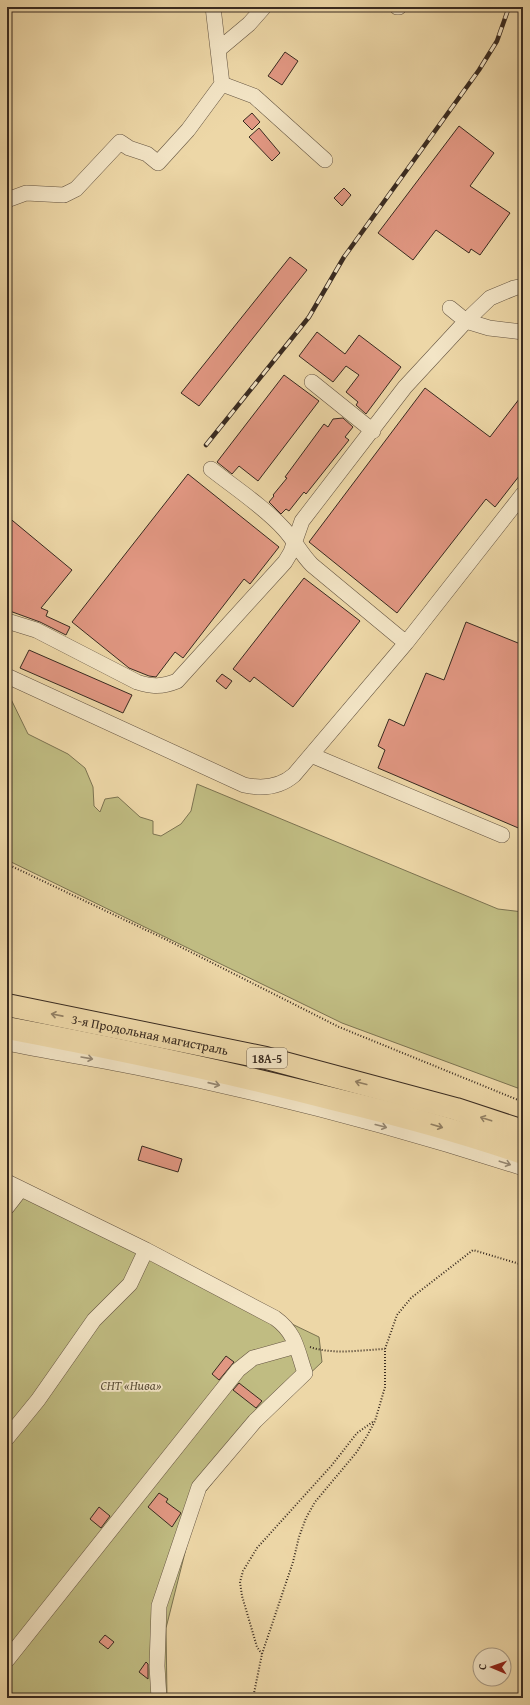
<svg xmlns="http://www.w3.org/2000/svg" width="530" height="1705" viewBox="0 0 530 1705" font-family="'Gentium Book Plus',serif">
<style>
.green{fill:#c0bc82;stroke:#7c7351}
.building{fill:#e19782;stroke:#382a20}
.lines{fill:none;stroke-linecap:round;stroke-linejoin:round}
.minor-casing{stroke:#655542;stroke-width:16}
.highway-casing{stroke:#382a20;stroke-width:24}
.path{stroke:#382a20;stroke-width:2;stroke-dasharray:1 2;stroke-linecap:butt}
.minor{stroke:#f3e5c6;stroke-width:15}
.highway{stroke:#edd7a7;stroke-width:22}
.rail-casing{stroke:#382a20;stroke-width:4.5}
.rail{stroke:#f3e5c6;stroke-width:3;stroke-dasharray:9;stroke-linecap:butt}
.oneway{stroke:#928064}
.oneway2{stroke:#968873}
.labels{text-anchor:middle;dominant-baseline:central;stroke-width:3.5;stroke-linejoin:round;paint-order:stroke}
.shield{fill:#f3e5c6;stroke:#706252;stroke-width:1}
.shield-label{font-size:12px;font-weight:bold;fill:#382a20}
.street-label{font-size:13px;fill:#382a20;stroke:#f3e5c6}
.park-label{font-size:13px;font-style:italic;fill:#5a4e38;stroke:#f3e5c6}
</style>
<rect width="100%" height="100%" fill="#edd7a7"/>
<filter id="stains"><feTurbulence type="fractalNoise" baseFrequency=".005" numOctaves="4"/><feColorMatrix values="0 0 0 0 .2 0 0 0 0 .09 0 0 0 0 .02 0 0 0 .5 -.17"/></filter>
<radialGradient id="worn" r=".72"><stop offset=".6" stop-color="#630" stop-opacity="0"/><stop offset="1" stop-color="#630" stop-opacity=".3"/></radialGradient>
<path class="green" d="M7,691L28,734L68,754L85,768L93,787L94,806L100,812L105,799L118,797L140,817L153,821V834L161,836L181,824L191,811L197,784L498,909L523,912V1090L342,1023L7,860Z
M7,1187L319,1337L322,1362L262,1419L198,1501L166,1628L167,1698H7Z"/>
<path class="building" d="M285,52L298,61L282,85L268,76Z
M252,113L260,122L252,130L243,121Z
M459,126L494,153L470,186L510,213L480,255L471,249L469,253L436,230L413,260L378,233Z
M259,128L280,153L272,161L249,137Z
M344,188L351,195L342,206L334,198Z
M290,257L307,270L199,406L181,393Z
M317,332L345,354L359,335L401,367L366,414L356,405L358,402L346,392L359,375L346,366L333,382L299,356Z
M284,375L319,401L258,481L239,466L232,474L217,462Z
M425,388L490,437L523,394V471L495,507L486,499L397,613L309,542Z
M343,418L353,427L345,437L349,440L306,494L304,492L289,511L286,509L281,514L269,502L274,496L273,495L287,478L285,477L324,424L328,427L333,419Z
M188,474L279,547L250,584L244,579L183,658L175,652L156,677L149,676L129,668L72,622Z
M7,516L72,570L41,608L48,611L46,616L70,627L66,635L40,622L7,610Z
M304,578L360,621L293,707L254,677L250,682L233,669Z
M466,622L523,645V830L378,768L385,750L378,746L389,719L404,726L426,673L444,680Z
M29,650L132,695L123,713L20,668Z
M222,674L232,681L226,689L216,681Z
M142,1146L182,1159L178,1172L138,1160Z
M226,1356L234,1362L219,1380L212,1374Z
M239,1383L262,1401L256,1408L233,1390Z
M159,1493L168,1499L166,1502L181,1513L172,1527L148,1507Z
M99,1507L110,1516L101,1528L90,1519Z
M105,1635L114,1642L108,1649L99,1642Z
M146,1662L148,1664V1679L139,1672Z"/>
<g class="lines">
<defs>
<path id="minor" d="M397,7H399
M218,50L249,24L264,7
M222,84L254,96L325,160
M7,200L26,193L64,195L76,189L120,142L129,148L147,154L158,163L188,130L222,84L213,7
M450,308L466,321L489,328L523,332
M312,382L373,431
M211,469C235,488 263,506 284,529C295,541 301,554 312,565L406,643
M7,621L36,630L137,682C152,687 162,687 177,681L285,562L291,552L302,521L405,387L466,321L490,298L514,288L523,286
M7,676L244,785C262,789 279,788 294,775L406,643L523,494
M311,755L502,835
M7,1043C49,1052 92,1058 135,1067C266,1093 396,1127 523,1168
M7,1182L146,1250L275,1318C296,1333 297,1350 305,1373L255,1421L199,1487L159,1606L157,1666L159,1698
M7,1207L21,1189
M7,1438L38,1400L94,1320L130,1284L146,1250
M7,1660L238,1370L253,1358L296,1346"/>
<g id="highway">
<path id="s1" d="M7,1005L266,1058L456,1109L523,1131"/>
<path d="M7,1028C118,1049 228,1072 337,1100C400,1115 462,1132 523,1153"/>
</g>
</defs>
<use href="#minor" class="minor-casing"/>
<use href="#highway" class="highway-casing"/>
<path class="path" d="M7,864L165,939L339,1027L523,1102
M310,1347C334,1355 360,1350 385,1349
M262,1654L257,1647L242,1596L240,1582L243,1571L257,1548L332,1465L357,1433L374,1421
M253,1698L262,1654L293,1562L299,1537L306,1518L315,1502L356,1453L367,1436L375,1421L385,1387V1349L397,1315L411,1298L473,1250L523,1265"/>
<use href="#minor" class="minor"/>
<use href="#highway" class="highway"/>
<defs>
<path id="rail" d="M206,445L309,317L344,257L479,70L497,41L509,7"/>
</defs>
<use href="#rail" class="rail-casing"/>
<use href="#rail" class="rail"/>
</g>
<defs><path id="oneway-shaft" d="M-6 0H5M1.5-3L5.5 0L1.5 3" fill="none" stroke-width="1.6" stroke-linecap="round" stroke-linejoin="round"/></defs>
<g class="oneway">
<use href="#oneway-shaft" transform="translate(57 1015) rotate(-169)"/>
<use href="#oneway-shaft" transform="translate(361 1083) rotate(-165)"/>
<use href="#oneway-shaft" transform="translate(486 1119) rotate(-162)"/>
<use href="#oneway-shaft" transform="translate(437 1126) rotate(16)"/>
</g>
<g class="oneway2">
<use href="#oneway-shaft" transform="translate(87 1058) rotate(10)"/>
<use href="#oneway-shaft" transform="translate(214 1084) rotate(13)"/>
<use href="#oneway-shaft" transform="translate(381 1126) rotate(15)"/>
<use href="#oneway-shaft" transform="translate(505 1163) rotate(18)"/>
</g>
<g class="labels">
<rect class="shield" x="247" y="1048" width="40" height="20" rx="3"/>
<g class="shield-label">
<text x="267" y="1058">18А-5</text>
</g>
<g class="street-label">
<text stroke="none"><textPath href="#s1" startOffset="146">3-я Продольная магистраль</textPath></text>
</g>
<g class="park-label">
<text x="131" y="1385">СНТ «Нива»</text>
</g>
</g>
<rect width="530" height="1705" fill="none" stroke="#edd7a7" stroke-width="24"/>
<rect x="8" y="8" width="514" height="1689" fill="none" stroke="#382a20" stroke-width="2"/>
<rect x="12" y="12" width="506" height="1681" fill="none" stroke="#382a20"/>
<g transform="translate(492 1667) rotate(272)"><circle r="19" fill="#f3e5c6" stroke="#a89a84"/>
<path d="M0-3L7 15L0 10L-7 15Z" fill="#8f2418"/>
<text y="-6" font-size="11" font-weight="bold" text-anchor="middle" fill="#382a20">С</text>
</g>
<rect width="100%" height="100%" filter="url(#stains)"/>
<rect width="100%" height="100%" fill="url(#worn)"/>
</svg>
